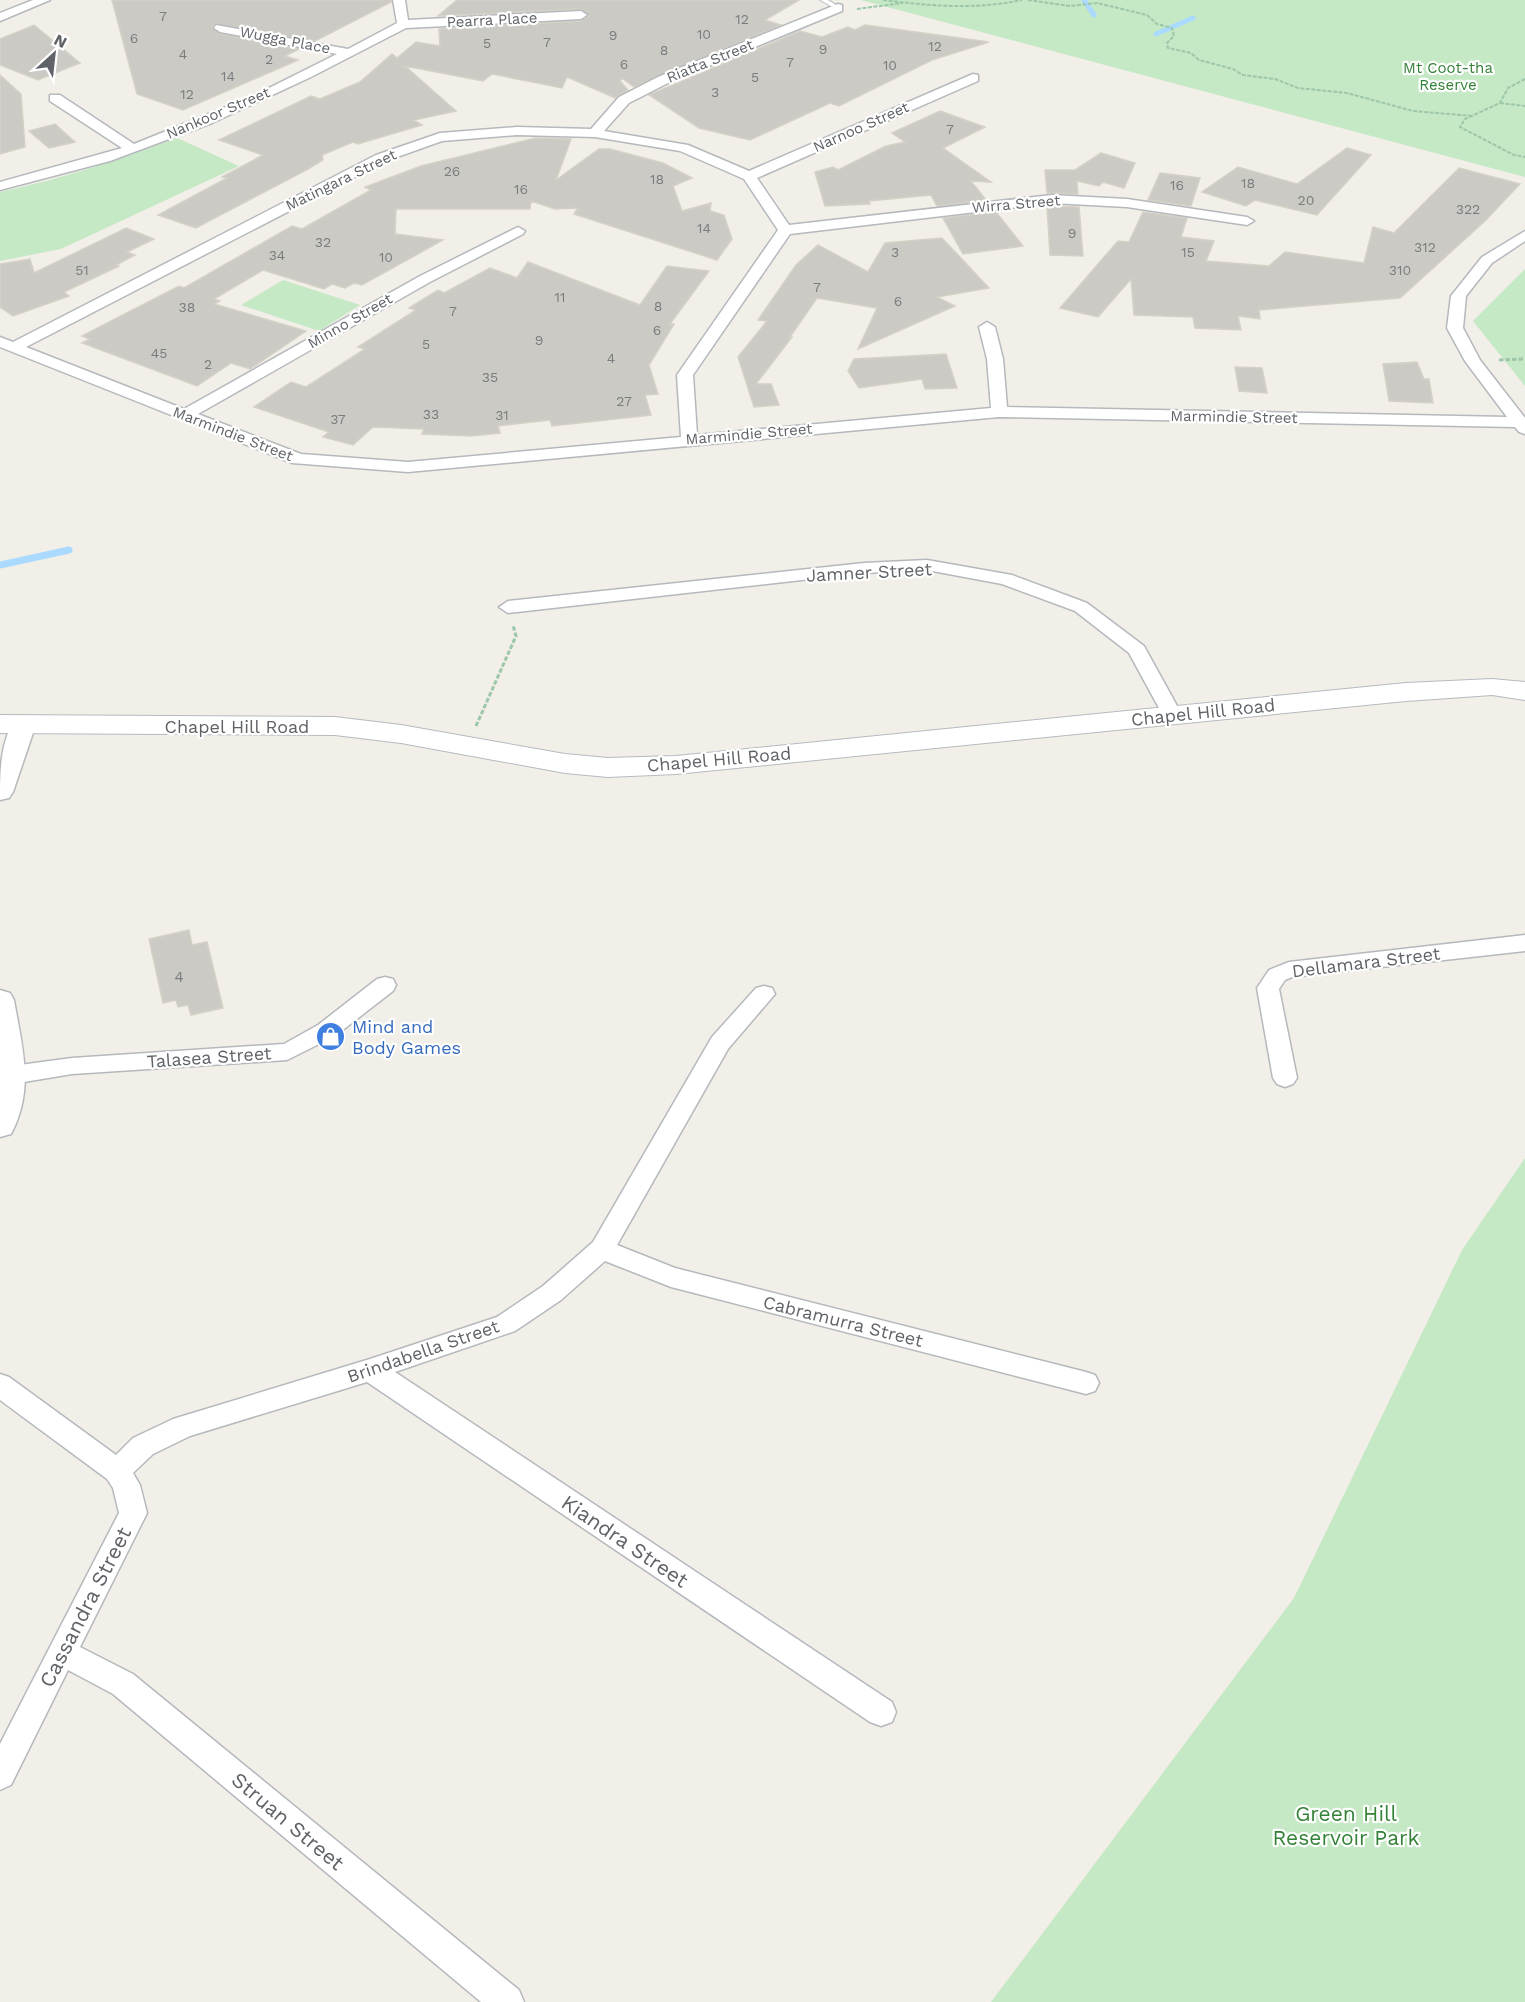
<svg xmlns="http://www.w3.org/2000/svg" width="1525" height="2002" viewBox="0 0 1525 2002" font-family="'Work Sans',sans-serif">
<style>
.green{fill:#c5e8c5}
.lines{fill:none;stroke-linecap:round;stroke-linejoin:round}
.stream-far1{stroke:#aadaff;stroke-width:5}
.stream{stroke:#aadaff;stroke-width:7}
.building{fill:#cccac5;stroke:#d6d1c6;stroke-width:1.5}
.service-casing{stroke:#b5b8bc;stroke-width:2}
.minor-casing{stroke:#b5b8bc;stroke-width:3}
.tertiary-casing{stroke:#b5b8bc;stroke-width:3}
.secondary-casing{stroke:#b6babf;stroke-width:2}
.path-far1{stroke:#9cc7a9;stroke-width:2;stroke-dasharray:4 1.5;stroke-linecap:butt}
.path{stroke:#9cc7a9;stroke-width:3;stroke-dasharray:4.5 2;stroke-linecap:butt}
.service{fill:#fff;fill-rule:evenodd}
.minor{fill:#fff;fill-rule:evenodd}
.tertiary{fill:#fff;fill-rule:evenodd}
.secondary{fill:#fff;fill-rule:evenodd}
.labels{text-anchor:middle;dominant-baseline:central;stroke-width:4.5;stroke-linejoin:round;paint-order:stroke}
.far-number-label{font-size:14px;fill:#7a7d7f}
.far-street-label{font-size:15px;fill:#5f6368;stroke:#fff}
.far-park-label{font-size:15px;fill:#348238;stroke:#fff}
.number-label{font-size:15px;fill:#7a7d7f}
.street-label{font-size:18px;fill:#5f6368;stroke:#fff}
.shop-label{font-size:18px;fill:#366cbe;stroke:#fff;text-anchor:start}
.near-street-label{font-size:21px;fill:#5f6368;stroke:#fff}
.near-park-label{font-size:21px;fill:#348238;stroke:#fff}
</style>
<rect width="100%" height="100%" fill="#f1efe8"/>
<path class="green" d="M861,0H1525V177Z
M177,138L239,166L61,249L0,261V192C61,179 119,160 177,138Z
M1525,269V386L1473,321Z
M283,280L360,305L319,331L241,305Z
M1525,1158V2002H991L1294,1598L1462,1250Z"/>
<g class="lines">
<path class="stream-far1" d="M1084,0L1094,15
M1156,34L1193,18"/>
<path class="stream" d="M0,565L69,550"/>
</g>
<path class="building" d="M112,0H391V2L315,41L214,24L212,28L220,34L299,49L285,56L298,60L183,110L137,94Z
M457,0H799L765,20L781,25L634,87L622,78L620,81L628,90L615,98L567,77L562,88L492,74L483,81L405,66L456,111L414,120L422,125L358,144L353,142L322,155L323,160L308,169L196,228L158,215L227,178L222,177L263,155L219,140L311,96L320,99L360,82L392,54L397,58L416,42L440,46L439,29L581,21L589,16L581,9L438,16Z
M34,25L80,63L38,80L0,65V39Z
M865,25L989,42L932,60L839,106L830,103L750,140L699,128L649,95L800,31L822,37L848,27L855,30Z
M0,75L21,94L25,147L0,154Z
M940,111L985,127L943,148L991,182L971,181L986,200L937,206L931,195L869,201L870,204L825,206L815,172L833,167L838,170L886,146L905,142L892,133Z
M55,124L75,142L49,148L29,131Z
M536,138L571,139L556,180L599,149H610L663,163L692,178L673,186L682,211L711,203L710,211L724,215L732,239L717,260L574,214L578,208L555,209L531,201L530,209H396L395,234L443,240L362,285L354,283L345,288L332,284L324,289L263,270L214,299L220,301L214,304L306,331L250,369L231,363L197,386L82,343L90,339L82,336L179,286L184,288L292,226L302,229L371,190L365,187L421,166Z
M1347,148L1371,155L1317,215L1255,200L1246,206L1202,192L1238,167L1297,184Z
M1101,153L1135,163L1124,188L1103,182L1099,186L1077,181L1078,194L1047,193L1045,170H1075Z
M1459,168L1520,184L1485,221L1400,298L1259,310L1260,319L1238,316L1241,330L1195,328L1193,317L1134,315L1131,279L1098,317L1060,308L1118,241L1129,242L1143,212L1187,218L1181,237L1214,241L1206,261L1269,266L1285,252L1364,263L1373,227L1394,233Z
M1160,173L1200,178L1191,206L1148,200Z
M1047,206L1079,207L1083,256L1050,255Z
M996,212L1023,246L963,254L943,218Z
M126,228L154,239L127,252L135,255L116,265L119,266L64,292L69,296L13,316L0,307V264L30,259L34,273Z
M942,238L989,288L937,297L955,306L858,349L877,308L817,298L790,337H792L756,384H771L779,405L754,407L738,357L767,321L758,320L796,265L818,245L868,272L885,243Z
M528,262L640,305L667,266L709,271L670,324H674L649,365L658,394L645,395L651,415L552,426L550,420L498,426L500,433L472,436L422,434L424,429L373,427L353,445L323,437L329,432L254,407L291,382L306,387L365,349L358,347L416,310L409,308L438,290L444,293L490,268L517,278Z
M946,354L957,388L925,389L922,379L859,388L848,371L854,359Z
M1417,362L1424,379H1429L1433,403L1389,401L1383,364Z
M1235,367L1262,368L1267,393L1239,391Z
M189,930L192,945L207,942L223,1008L191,1015L188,1005L178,1007L176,1000L163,1003L149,939Z"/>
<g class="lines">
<defs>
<path id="service" d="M820,0H828L841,8L836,9Z"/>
<path id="minor" d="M33,0H50L0,21V13Z
M393,0H405L408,20L581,11L587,15L581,19L406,28L311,77L212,123L110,161L0,190V182L122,148L50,101V95H60L134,144L253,96L337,54L220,32L214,28L216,25L348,49L397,23Z
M838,4L842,5V11L668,83L629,103L604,131L688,145L749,171L973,74L978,75V81L757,178L789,225L1052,195L1127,199L1247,217L1254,221L1247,225L1127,207L1052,203L790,234L693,375L697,435L991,408L987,359L979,327L987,322L995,327L1003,359L1007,407L1507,417L1465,361L1447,328L1451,296L1482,257L1525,231V241L1492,263L1466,296L1463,328L1480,360L1525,418V434L1519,432L1515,427L999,417L408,472L292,463L0,347V337L13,342L376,155L440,133L517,127L591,129L619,97L658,77ZM517,135L595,137L680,151L744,179L778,230L677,375L681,437L408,462L301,454L198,414L430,282L523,234L525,231L518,227L420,276L184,409L26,347L386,161L442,141Z
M927,560L1012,575L1087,603L1144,646L1182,715L1179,719H1165L1129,653L1075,611L1002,584L927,570L864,573L508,613L499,607L508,601L864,563Z
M1525,935V951L1292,977L1285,980L1279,989L1297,1078L1293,1084L1285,1087L1277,1084L1273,1078L1257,988L1269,970L1289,962Z
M385,977L393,979L396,985L393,991L335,1036L287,1060L72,1074L12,1084L4,1081L0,1075L4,1069L12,1066L72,1058L284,1044L318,1025L377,979Z
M764,986L772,988L775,994L728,1049L617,1245L675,1268L1086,1372L1095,1375L1099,1383L1095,1391L1086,1394L671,1287L605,1261L561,1300L515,1331L395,1372L892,1702L896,1712L892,1722L881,1726L870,1722L367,1382L190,1436L153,1454L133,1473L140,1485L147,1513L80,1647L133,1674L519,1990L524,2002H481L113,1694L68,1670L11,1785L0,1790V1744L119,1513L113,1488L107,1479L0,1400V1374L9,1377L116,1455L133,1438L173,1419L370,1359L497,1317L543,1286L593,1242L712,1037L756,988Z"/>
<path id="tertiary" d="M24,716L33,719L36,724L13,792L9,798L0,800C0,772 0,743 15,719Z
M0,990L10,993L14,1000C22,1047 35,1089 11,1134L0,1137Z"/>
<path id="secondary" d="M1492,679L1525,682V700L1492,695L1406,701L676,774L608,777L565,773L401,743L335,735L0,733V715L335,717L401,725L565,754L608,758L676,756L1406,683Z"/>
</defs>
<use href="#service" class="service-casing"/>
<use href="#minor" class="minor-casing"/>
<use href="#tertiary" class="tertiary-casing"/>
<use href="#secondary" class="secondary-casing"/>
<path class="path-far1" d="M883,0C931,6 974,10 1022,0
M1028,0L1070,6L1097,3L1147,15L1157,24L1172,28L1174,36L1167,43L1168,48L1191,53L1199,60L1233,69L1243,75L1275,79L1298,88L1347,93L1413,111L1473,116
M857,9L903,3
M1525,79L1508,88L1500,103L1465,119L1460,127L1514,155L1525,157
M1500,103L1525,106"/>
<path class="path" d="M1499,360L1525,359
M476,726L516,636L513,625"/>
<use href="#service" class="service"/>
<use href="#minor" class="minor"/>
<use href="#tertiary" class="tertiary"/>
<use href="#secondary" class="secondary"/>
</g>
<defs>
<symbol id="shop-disc" viewBox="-11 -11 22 22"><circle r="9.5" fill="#3f7fe0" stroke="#fff"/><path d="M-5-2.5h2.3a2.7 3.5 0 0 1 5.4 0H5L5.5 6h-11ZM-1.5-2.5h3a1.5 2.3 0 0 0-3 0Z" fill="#fff"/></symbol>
</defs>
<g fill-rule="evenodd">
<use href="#shop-disc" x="314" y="1020" width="33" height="33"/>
</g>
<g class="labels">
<g class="far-number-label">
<text x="163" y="16">7</text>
<text x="742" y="19">12</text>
<text x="704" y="34">10</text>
<text x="613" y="35">9</text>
<text x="134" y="38">6</text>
<text x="547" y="42">7</text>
<text x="487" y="43">5</text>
<text x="935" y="46">12</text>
<text x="823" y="49">9</text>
<text x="664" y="50">8</text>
<text x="183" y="54">4</text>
<text x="269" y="59">2</text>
<text x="790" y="62">7</text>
<text x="624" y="64">6</text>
<text x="890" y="65">10</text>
<text x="228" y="76">14</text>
<text x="755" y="77">5</text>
<text x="715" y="92">3</text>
<text x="187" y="94">12</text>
<text x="950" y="129">7</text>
<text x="452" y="171">26</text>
<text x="657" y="179">18</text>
<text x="1248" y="183">18</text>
<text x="1177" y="185">16</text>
<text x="521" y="189">16</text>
<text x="1306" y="200">20</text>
<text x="1468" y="209">322</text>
<text x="704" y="228">14</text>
<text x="1072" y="233">9</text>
<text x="323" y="242">32</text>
<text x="1425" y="247">312</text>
<text x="895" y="252">3</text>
<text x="1188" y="252">15</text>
<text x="277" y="255">34</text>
<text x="386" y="257">10</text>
<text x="82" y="270">51</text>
<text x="1400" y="270">310</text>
<text x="817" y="287">7</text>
<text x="560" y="297">11</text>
<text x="898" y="301">6</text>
<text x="658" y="306">8</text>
<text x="187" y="307">38</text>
<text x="453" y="311">7</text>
<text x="657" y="330">6</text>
<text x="539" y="340">9</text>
<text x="426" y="344">5</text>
<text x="159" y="353">45</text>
<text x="611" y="358">4</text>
<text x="208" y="364">2</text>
<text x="490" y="377">35</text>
<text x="624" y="401">27</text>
<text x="431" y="414">33</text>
<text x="502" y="415">31</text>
<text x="338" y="419">37</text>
</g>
<g class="far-street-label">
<text transform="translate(492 20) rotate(-3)">Pearra Place</text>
<text transform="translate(285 40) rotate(11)">Wugga Place</text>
<text transform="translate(710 61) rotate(-22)">Riatta Street</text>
<text transform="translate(218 113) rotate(-23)">Nankoor Street</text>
<text transform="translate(861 127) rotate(-24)">Narnoo Street</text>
<text transform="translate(341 180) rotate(-26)">Matingara Street</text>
<text transform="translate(1016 204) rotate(-5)">Wirra Street</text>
<text transform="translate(350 321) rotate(-30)">Minno Street</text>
<text transform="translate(1234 417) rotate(1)">Marmindie Street</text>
<text transform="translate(233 434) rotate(21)">Marmindie Street</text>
<text transform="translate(749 434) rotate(-5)">Marmindie Street</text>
</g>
<g class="far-park-label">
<text x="1448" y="68">Mt Coot-tha<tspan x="1448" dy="17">Reserve</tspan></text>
</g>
<g class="number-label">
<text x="179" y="977">4</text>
</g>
<g class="street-label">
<text transform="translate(869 572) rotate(-3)">Jamner Street</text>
<text transform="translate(1203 712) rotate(-6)">Chapel Hill Road</text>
<text x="237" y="726">Chapel Hill Road</text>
<text transform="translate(719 759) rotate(-5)">Chapel Hill Road</text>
<text transform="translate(1366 962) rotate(-7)">Dellamara Street</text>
<text transform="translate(209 1057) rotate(-4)">Talasea Street</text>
<text transform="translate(843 1321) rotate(14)">Cabramurra Street</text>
<text transform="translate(423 1351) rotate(-19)">Brindabella Street</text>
</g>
<g class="shop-label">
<text x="352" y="1026">Mind and<tspan x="352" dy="21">Body Games</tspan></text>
</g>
<g class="near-street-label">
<text transform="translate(625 1541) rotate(34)">Kiandra Street</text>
<text transform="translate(85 1607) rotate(-63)">Cassandra Street</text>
<text transform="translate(288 1821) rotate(40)">Struan Street</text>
</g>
<g class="near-park-label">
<text x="1346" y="1813">Green Hill<tspan x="1346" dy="24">Reservoir Park</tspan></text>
</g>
</g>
<g transform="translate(54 54) rotate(27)" stroke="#ffffff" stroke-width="4.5" paint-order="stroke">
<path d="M0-4.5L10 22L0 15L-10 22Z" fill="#5f6368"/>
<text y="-9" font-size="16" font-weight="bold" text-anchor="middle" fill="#5f6368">N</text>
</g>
</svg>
